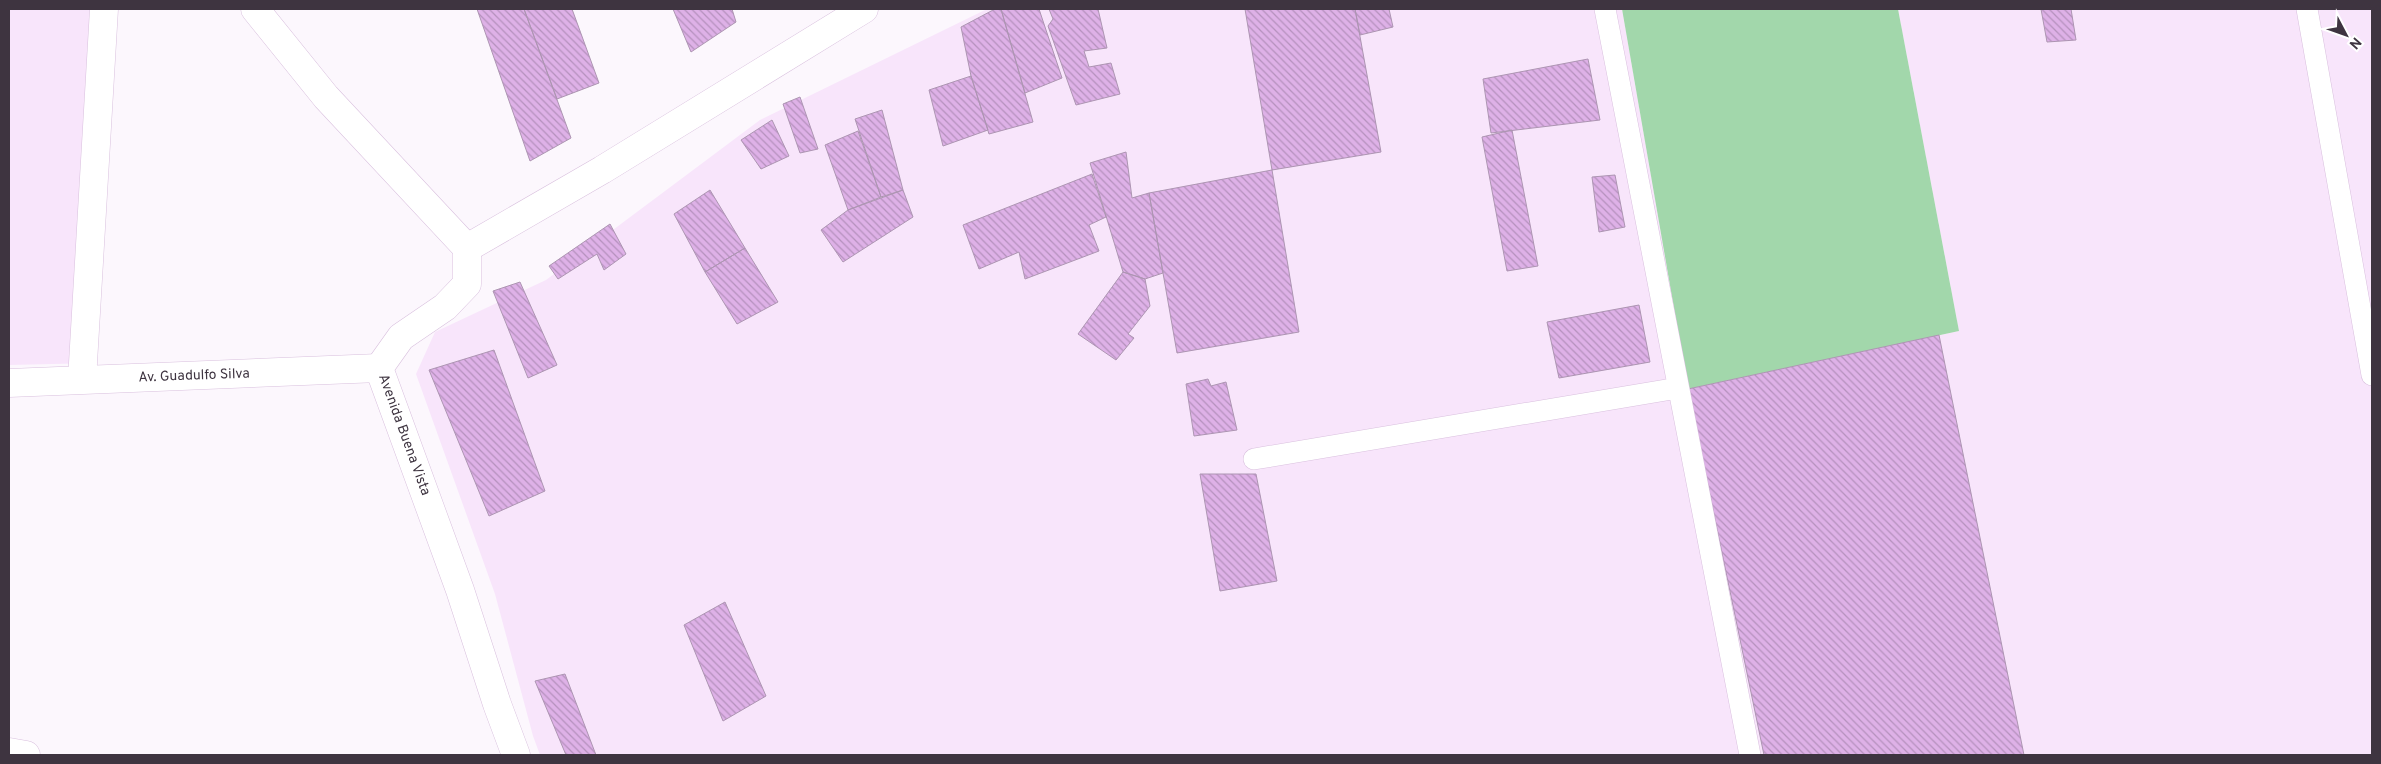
<svg xmlns="http://www.w3.org/2000/svg" width="2381" height="764" viewBox="0 0 2381 764" font-family="Overpass,sans-serif">
<style>
.built{fill:#f8e5fb}
.pitch{fill:#a2d7ab}
.building{fill:url(#building-back-hatch);stroke:#ad95b2}
.lines{fill:none;stroke-linecap:round;stroke-linejoin:round}
.lane-casing{stroke:#d9c0de;stroke-width:22}
.street-casing{stroke:#d9c0de;stroke-width:29}
.secondary-casing{stroke:#d9c0de;stroke-width:29}
.lane{stroke:#fff;stroke-width:21}
.street{stroke:#fff;stroke-width:28}
.secondary{stroke:#fff;stroke-width:28}
.labels{text-anchor:middle;dominant-baseline:central;stroke-width:4;stroke-linejoin:round;paint-order:stroke}
.street-label{font-size:14px;fill:#3e3440;stroke:#fff}
</style>
<defs>
<pattern id="building-back-hatch" width="6" height="6" patternUnits="userSpaceOnUse" patternTransform="scale(1.25)"><rect width="6" height="6" fill="#deb1e7"/><path d="M-1 5l2 2M0 0l6 6M5-1l2 2" fill="none" stroke="#b591bd"/></pattern>
</defs>
<rect width="100%" height="100%" fill="#fcf7fd"/>
<path class="built" d="M9,9H112L97,363L9,365Z
M987,9H1622L1688,389L1959,331L1898,9H2372V755H540L533,736L495,594L416,374L435,332L546,280L760,120Z"/>
<path class="pitch" d="M1622,9H1898L1959,331L1688,389Z"/>
<path class="building" d="M477,9H524L571,138L530,161Z
M524,9H572L599,83L557,99Z
M673,9H732L736,22L691,52Z
M995,9H1001L1033,122L989,134L971,76L961,27Z
M1001,9H1039L1062,78L1025,93Z
M1049,9H1098L1107,48L1084,51L1089,67L1111,63L1120,94L1076,105L1048,26L1053,19Z
M1245,9H1355L1381,152L1272,170Z
M1355,9H1389L1393,27L1360,35Z
M2041,9H2071L2076,40L2047,42Z
M1588,59L1600,120L1491,133L1483,79Z
M971,76L988,130L943,146L929,90Z
M800,97L818,149L800,153L783,104Z
M882,110L903,190L881,197L855,119Z
M772,120L789,156L761,169L741,140Z
M1512,130L1538,266L1507,271L1482,137Z
M858,131L881,197L848,210L825,145Z
M1126,152L1132,198L1149,193L1163,273L1145,279L1123,272L1090,163Z
M1272,170L1299,332L1177,353L1149,193Z
M1092,174L1106,217L1089,225L1099,251L1025,279L1019,252L979,269L963,225Z
M1615,175L1625,227L1599,232L1592,177Z
M710,190L745,248L705,272L674,214Z
M903,190L913,217L843,262L821,230L848,210Z
M610,224L626,254L604,270L597,254L558,279L549,266Z
M745,248L778,302L737,324L705,272Z
M1123,272L1145,279L1150,306L1128,334L1134,338L1116,360L1078,334Z
M520,282L557,365L528,378L493,291Z
M1639,305L1650,362L1559,378L1547,322Z
M1939,335L2024,755H1764L1688,389Z
M494,350L545,491L489,516L429,370Z
M1208,379L1211,386L1226,382L1237,430L1194,436L1186,384Z
M1200,474H1256L1277,581L1220,591Z
M725,602L766,696L723,721L684,625Z
M565,674L596,755H566L535,681Z"/>
<g class="lines">
<defs>
<path id="lane" d="M1605,9L1750,755
M2307,9L2372,375
M1254,459L1678,388"/>
<path id="street" d="M467,248L602,170L864,9
M82,380L104,9
M9,383L379,368
M9,752L26,755"/>
<path id="secondary" d="M255,9L326,97L467,248V284L445,307L401,337L379,368L460,590L497,704L516,755"/>
</defs>
<use href="#lane" class="lane-casing"/>
<use href="#street" class="street-casing"/>
<use href="#secondary" class="secondary-casing"/>
<use href="#lane" class="lane"/>
<use href="#street" class="street"/>
<use href="#secondary" class="secondary"/>
</g>
<g class="labels">
<g class="street-label">
<text transform="translate(194 376) rotate(-2)">Av. Guadulfo Silva</text>
<text transform="translate(404 435) rotate(70)">Avenida Buena Vista</text>
</g>
</g>
<rect width="2381" height="764" fill="none" stroke="#3e3440" stroke-width="20"/>
<g transform="translate(2346 35) rotate(131)" stroke="#ffffff" stroke-width="4" paint-order="stroke">
<path d="M0-4L9 19L0 12L-9 19Z" fill="#3e3440"/>
<text y="-8" font-size="14" font-weight="bold" text-anchor="middle" fill="#3e3440">N</text>
</g>
</svg>
